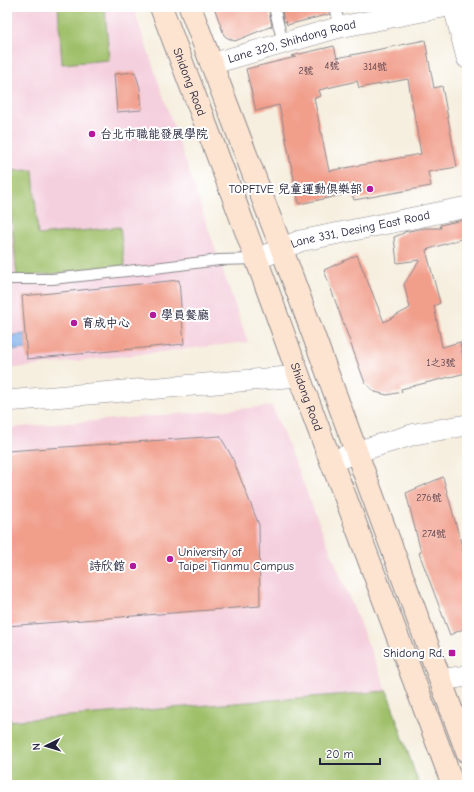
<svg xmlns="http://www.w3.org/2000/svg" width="474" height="792" viewBox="0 0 474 792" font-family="'Comic Neue','LXGW WenKai TC',sans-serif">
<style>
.built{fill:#f4cfdd}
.green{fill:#9fc069;stroke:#607152}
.water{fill:#7baee7;stroke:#4e6891}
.building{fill:#f19e8b;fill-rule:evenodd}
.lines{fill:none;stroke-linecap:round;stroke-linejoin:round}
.lane-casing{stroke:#8c888d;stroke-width:12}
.street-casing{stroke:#8c888d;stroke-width:22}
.secondary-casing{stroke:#8c888d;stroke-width:24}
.lane{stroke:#fff;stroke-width:10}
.street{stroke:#fff;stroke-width:21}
.secondary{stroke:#fde4d1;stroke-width:22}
.poi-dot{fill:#b5179e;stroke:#fff;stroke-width:1.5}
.labels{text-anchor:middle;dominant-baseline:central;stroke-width:4;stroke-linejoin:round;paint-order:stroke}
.number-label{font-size:10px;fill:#56414f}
.street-label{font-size:12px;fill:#22223b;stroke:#fff}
.poi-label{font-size:12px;fill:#22223b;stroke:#fff;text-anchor:start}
</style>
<rect width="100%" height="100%" fill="#fff"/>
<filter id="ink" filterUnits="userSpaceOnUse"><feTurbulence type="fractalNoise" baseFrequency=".025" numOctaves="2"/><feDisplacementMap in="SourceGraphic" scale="8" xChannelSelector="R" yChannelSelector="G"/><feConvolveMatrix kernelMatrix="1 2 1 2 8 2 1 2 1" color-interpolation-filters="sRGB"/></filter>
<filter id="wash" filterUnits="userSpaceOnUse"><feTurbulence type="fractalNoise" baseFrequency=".012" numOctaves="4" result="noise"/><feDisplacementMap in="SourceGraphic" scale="16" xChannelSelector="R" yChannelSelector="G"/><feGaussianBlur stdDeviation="0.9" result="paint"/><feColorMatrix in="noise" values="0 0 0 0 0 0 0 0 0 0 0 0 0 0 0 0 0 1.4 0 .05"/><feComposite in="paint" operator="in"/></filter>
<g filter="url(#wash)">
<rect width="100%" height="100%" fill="#f6efdf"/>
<path class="built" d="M7,7H133L219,260L248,342L7,369Z
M272,406L387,691L7,721V428Z"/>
<path class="green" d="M58,7H105L109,60L62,64Z
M33,170L38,235L120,227L125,268L17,277L7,171Z
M387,691L419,785H7V721Z"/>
<path class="water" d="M25,334L27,349L7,351V336Z"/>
<g id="blocks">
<path class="building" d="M214,7H268L272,26L235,41L232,40L226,37L224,35Z
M281,7H329L330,14L287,25L286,21L284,22Z
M425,40L434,88L442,86L457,167L428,172L431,186L354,200L352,193L299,204L279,105L256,111L246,69L296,57L291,56L334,46L337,58ZM408,79L421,154L329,171L314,98L321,96L319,90L357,81L359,88Z
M135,72L140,88L142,110L117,112L114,74Z
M467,219V237L426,250L440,303L434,306L442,347L460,342L466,373L401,389L402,392L387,395L375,392L365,383L324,270L357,255L384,322L410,308L404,284L420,260L397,263L394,237L404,233V232L425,228H441L440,225Z
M179,280L184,344L27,359L22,296Z
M220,436L232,457L259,525L260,606L7,626V451Z
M443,477L467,565V627L450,635L419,553L421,552L406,493Z"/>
</g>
</g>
<g filter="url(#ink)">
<use href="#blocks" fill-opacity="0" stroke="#8c888d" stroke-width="1"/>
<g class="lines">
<defs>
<path id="lane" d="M274,7L283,43
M335,7L340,27
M7,279H52L155,268L219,260L257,259"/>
<g id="street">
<path d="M454,7L467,58"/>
<path id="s1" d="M211,64L340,27L443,7"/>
<path id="s2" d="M257,259L300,241L467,207"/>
<path d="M7,401L299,376"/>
<path d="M331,462L356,452L415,434L467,425"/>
<path d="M440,680L467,676"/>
</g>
<g id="secondary">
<path id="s3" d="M161,7C193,92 226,176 257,261C286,339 313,419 345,496L453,785"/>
<path d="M190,7L278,239L467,752"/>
</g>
</defs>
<use href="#lane" class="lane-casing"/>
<use href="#street" class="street-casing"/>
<use href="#secondary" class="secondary-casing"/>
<use href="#lane" class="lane"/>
<use href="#street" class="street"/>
<use href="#secondary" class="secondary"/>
</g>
</g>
<g class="poi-dot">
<circle cx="92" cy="134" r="4"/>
<circle cx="370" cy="189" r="4"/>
<circle cx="153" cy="315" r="4"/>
<circle cx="74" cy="323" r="4"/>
<circle cx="170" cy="559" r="4"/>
<circle cx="133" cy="566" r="4"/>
<rect x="448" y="649" width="8" height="8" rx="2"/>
</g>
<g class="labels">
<g class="number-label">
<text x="332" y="66">4號</text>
<text x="375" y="67">314號</text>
<text x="306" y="71">2號</text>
<text x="441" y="363">1之3號</text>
<text x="429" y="498">276號</text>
<text x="434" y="534">274號</text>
</g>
<g class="street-label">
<text stroke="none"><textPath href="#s1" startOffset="84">Lane 320, Shihdong Road</textPath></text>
<text stroke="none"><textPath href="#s3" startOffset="80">Shidong Road</textPath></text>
<text stroke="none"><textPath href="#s2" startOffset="108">Lane 331, Desing East Road</textPath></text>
<text stroke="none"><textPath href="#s3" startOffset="416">Shidong Road</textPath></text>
</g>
<g class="poi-label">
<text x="100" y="134">台北市職能發展學院</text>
<text x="362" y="189" text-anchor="end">TOPFIVE 兒童運動俱樂部</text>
<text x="161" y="315">學員餐廳</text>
<text x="82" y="323">育成中心</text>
<text x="178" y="552">University of<tspan x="178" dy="14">Taipei Tianmu Campus</tspan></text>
<text x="125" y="566" text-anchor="end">詩欣館</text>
<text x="444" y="653" text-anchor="end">Shidong Rd.</text>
</g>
</g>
<rect width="474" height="792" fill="none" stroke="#fff" stroke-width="24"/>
<g transform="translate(46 746) rotate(265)" stroke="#ffffff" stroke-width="3" paint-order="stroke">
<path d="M0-3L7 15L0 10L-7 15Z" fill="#22223b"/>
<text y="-6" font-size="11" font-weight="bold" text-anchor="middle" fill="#22223b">N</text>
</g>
<path d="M320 758v6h60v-6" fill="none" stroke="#22223b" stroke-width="2"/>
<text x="326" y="758" font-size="12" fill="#22223b" stroke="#ffffff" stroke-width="3" paint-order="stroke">20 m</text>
</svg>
